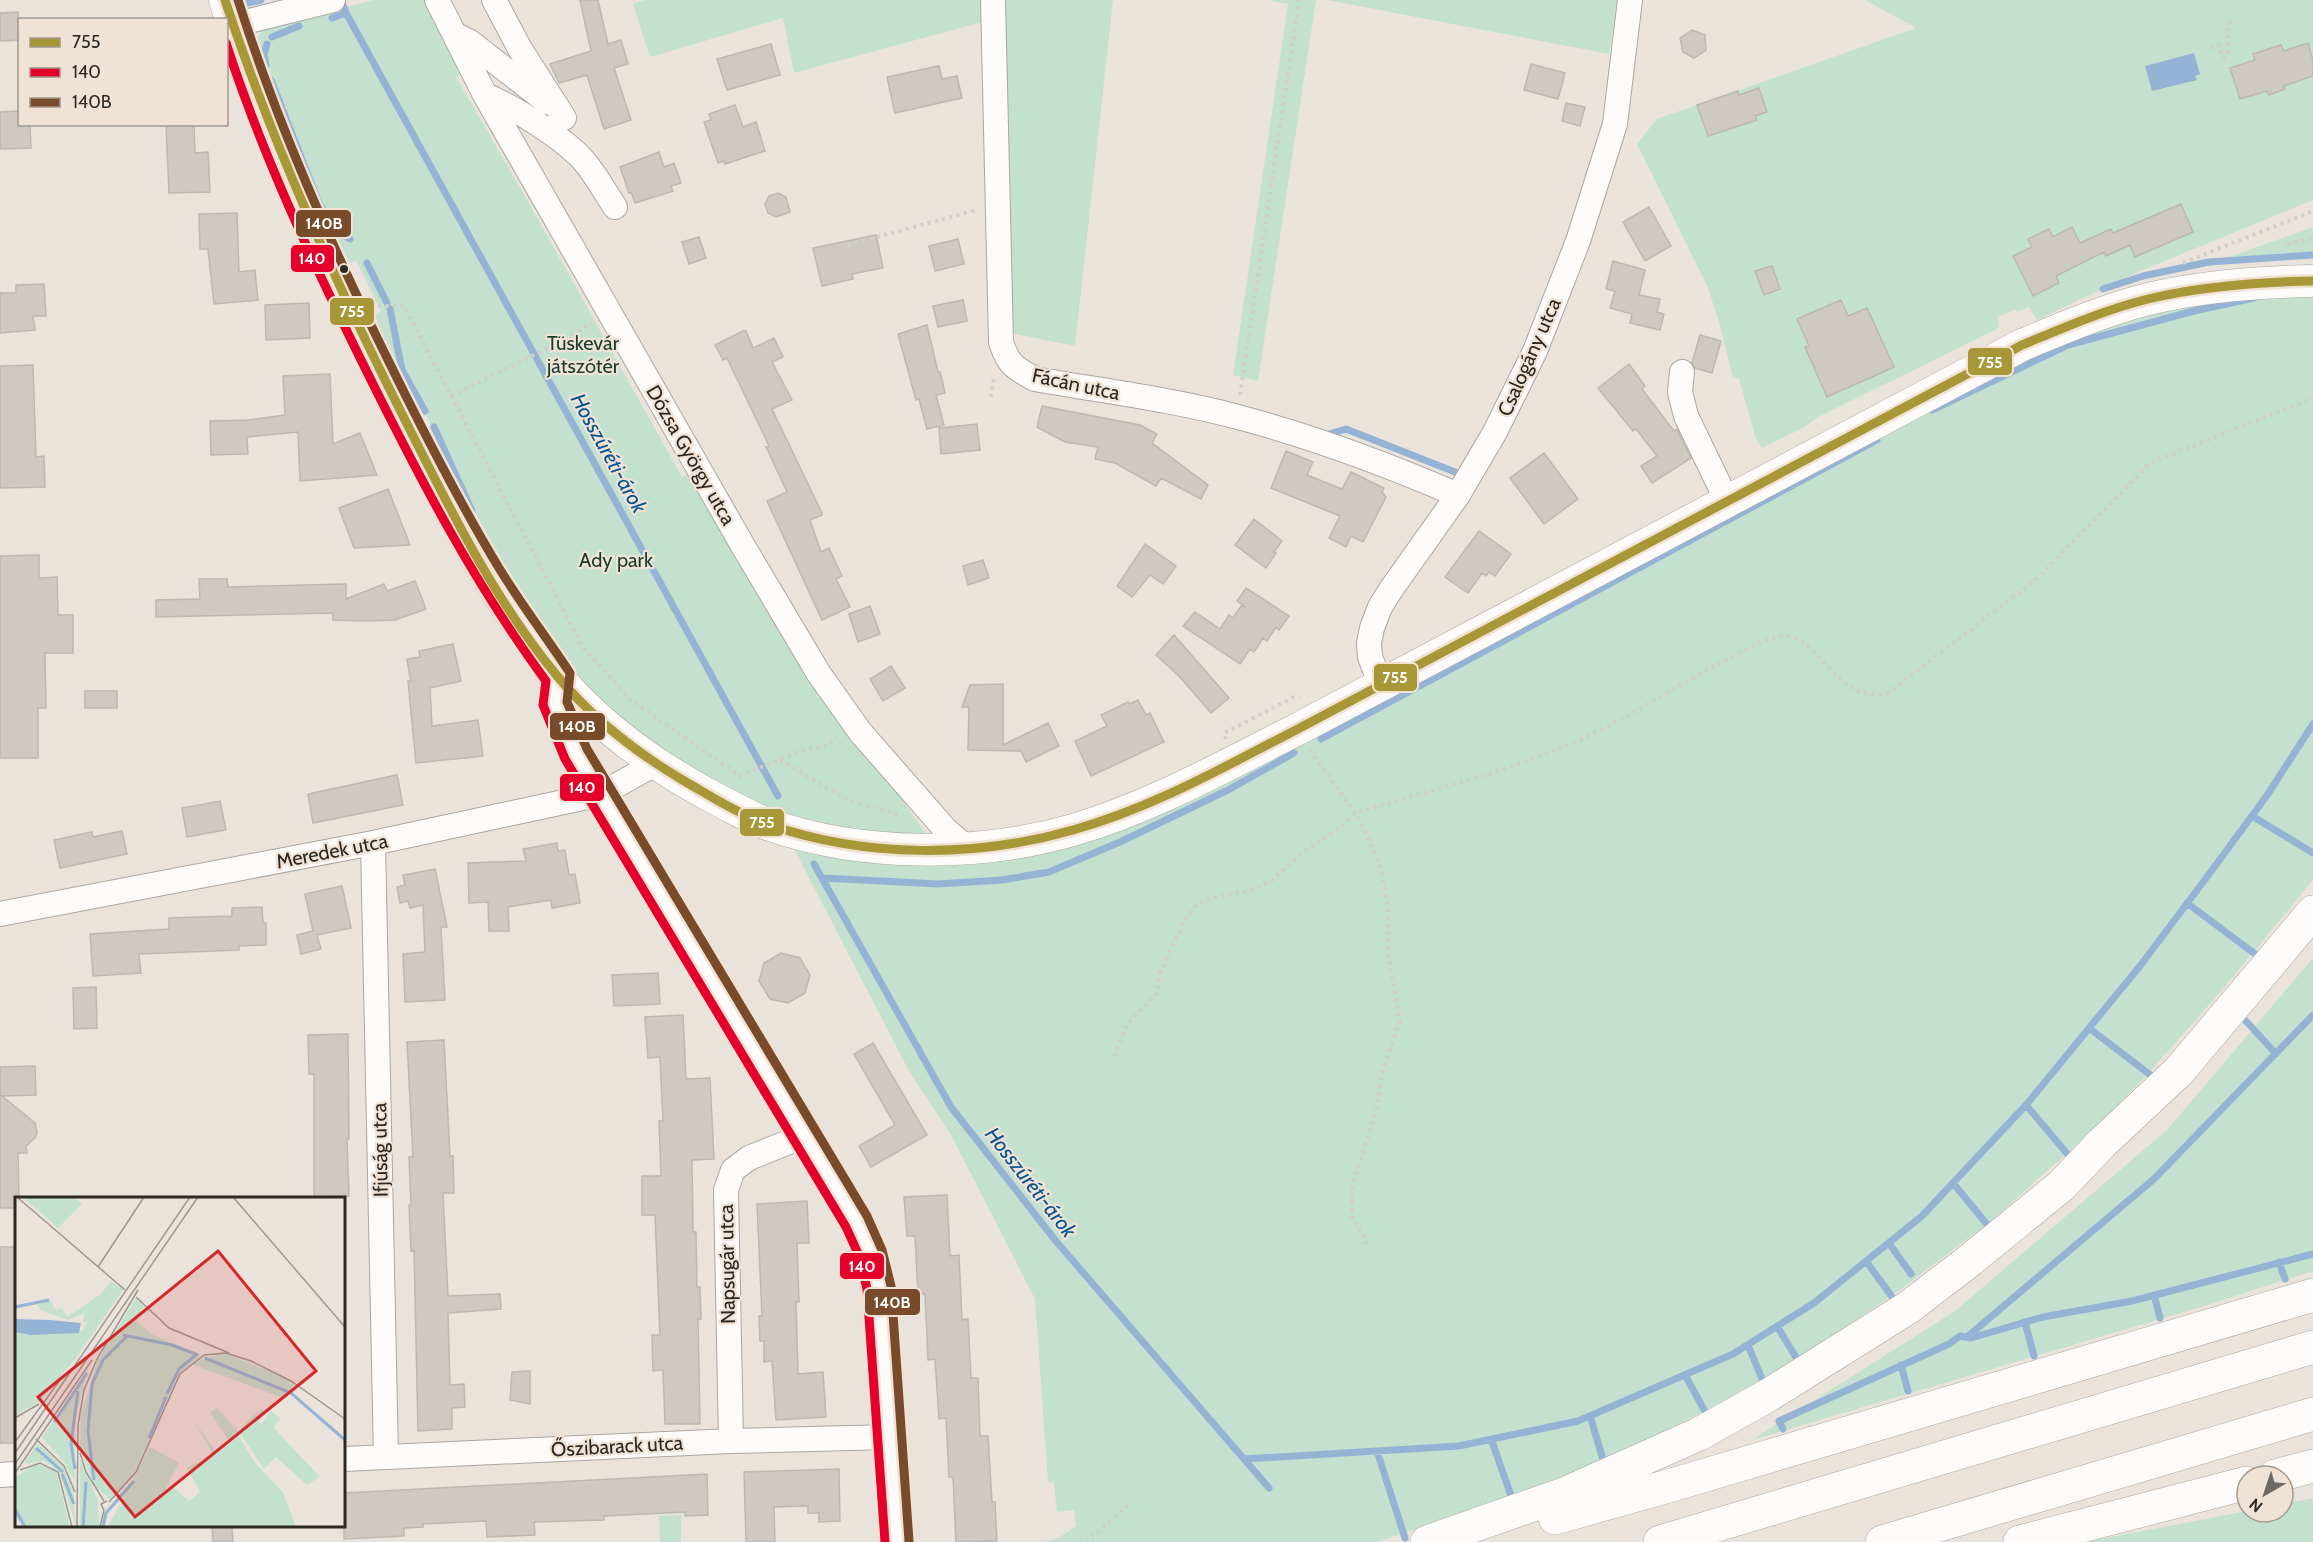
<svg xmlns="http://www.w3.org/2000/svg" width="2313" height="1542" viewBox="0 0 2313 1542" font-family="Cabin,sans-serif">
<style>
.green{fill:#c3e1ce}
.water{fill:#95b4d5}
.lines{fill:none;stroke-linecap:round;stroke-linejoin:round}
.stream{stroke:#95b4d5;stroke-width:7}
.building{fill:#cec9c3;stroke:#bdb8b2;stroke-width:1.5}
.minor-casing{stroke:#aba6a1;stroke-width:26}
.major-casing{stroke:#aba6a1;stroke-width:33}
.highway-casing{stroke:#aba6a1;stroke-width:34}
.path{stroke:#d1cfcd;stroke-width:4;stroke-dasharray:3 4.5;stroke-linecap:butt}
.minor{stroke:#fcfbfa;stroke-width:24}
.major{stroke:#fcfbfa;stroke-width:32}
.highway{stroke:#fcfbfa;stroke-width:33}
.bus-1-casing{stroke:#f0e3d6;stroke-width:14}
.bus-2-casing{stroke:#f0e3d6;stroke-width:14}
.bus-3-casing{stroke:#f0e3d6;stroke-width:14}
.bus-1{stroke:#a89736;stroke-width:9}
.bus-2{stroke:#e4002b;stroke-width:9}
.bus-3{stroke:#7a4b2a;stroke-width:9}
.bus-dot{fill:#2c2823;stroke:#f0e3d6;stroke-width:2}
.labels{text-anchor:middle;dominant-baseline:central;stroke-width:4.5;stroke-linejoin:round;paint-order:stroke}
.park-label{font-size:20px;fill:#193c2e;stroke:#f0e3d6}
.street-label{font-size:20px;fill:#2c2823;stroke:#f0e3d6}
.water-label{font-size:21px;font-style:italic;fill:#06538f;stroke:#f0e3d6}
.inset-river{fill:none;stroke:#95b4d5;stroke-width:3}
.inset-road{fill:none;stroke:#9e9892;stroke-width:1.5}
.view{fill:#d62828;fill-opacity:0.15;stroke:#d62828;stroke-width:3}
.inset-edge{fill:none;stroke:#2c2823;stroke-width:3}
.line-badge{stroke:#f0e3d6;stroke-width:2}
.badge-label{font-size:16px;text-anchor:middle;font-weight:bold;fill:#fff}
</style>
<rect width="100%" height="100%" fill="#eae3dc"/>
<path class="green" d="M373,0H426L463,72L456,77L526,198L682,477L689,473C726,543 767,616 812,681C848,734 892,781 926,835H898L846,829L771,809L706,781L621,720L562,662L488,553L449,461L416,397L407,389L391,359L375,315L381,311L356,260L351,263L323,224L252,46L262,30Z
M645,0H1113L1075,346L995,330L986,21L794,73L783,18L650,57L633,4Z
M1268,0H1316L1258,381L1233,375L1288,4Z
M1327,0H1617L1609,54Z
M1865,0H2313V200L2138,272L2037,320L2029,307L2017,312L2016,309L1998,317L1999,328L1818,417L1803,428L1762,448L1756,439L1739,379L1733,377L1719,322L1708,288L1637,144L1657,119L1916,28Z
M2313,226V258L2207,265L2313,227Z
M2258,291L2313,292V880L2216,997L2145,1077L2093,1130L1992,1220L1897,1292L1821,1344L1720,1403L1616,1456L1546,1485L1377,1542H1044L1060,1537L1076,1526L1074,1510L1057,1512L1054,1483L1048,1482L1035,1299L951,1135L909,1071L790,841L1038,851L2072,336L2145,311Z
M2313,958V1271L2201,1307L1752,1440L1955,1311L2167,1130Z
M2313,1498V1542H2085L2247,1511L2283,1512V1504Z
M681,1515V1542H660L659,1516Z"/>
<path class="water" d="M2194,53L2200,74L2195,76L2197,80L2152,91L2145,66Z"/>
<g class="lines">
<path class="stream" d="M341,0L346,13L778,796
M239,5L261,0
M332,18L346,13
M272,37L299,26
M266,66L264,54L267,44
M271,80L319,203L334,230L350,239
M367,263L387,303
M2103,289L2143,276L2209,262L2313,255
M390,309L402,370L425,411
M1932,410L2068,345L2194,311L2254,298
M434,427L472,511
M1326,435L1346,429L1455,472
M1321,739L1877,440
M2252,816L2313,853
M814,864L951,1107L1055,1240L1269,1488
M823,878L938,884L1002,880L1049,872L1120,842L1228,790L1294,753
M2187,903L2255,954
M2246,1021L2276,1054
M2089,1028L2153,1077
M2026,1105L2070,1157
M1953,1183L1990,1228
M1889,1243L1911,1274
M1866,1261L1895,1301
M2279,1262L2285,1279
M2154,1295L2160,1318
M2025,1322L2034,1356
M1777,1326L1800,1364
M1967,1337L2154,1179L2313,1015
M1748,1345L1762,1379
M1901,1365L1908,1391
M1685,1375L1707,1415
M1590,1416L1605,1466
M1783,1429L1779,1421L1949,1344L1960,1336L1971,1338L2043,1317L2132,1301L2313,1254
M1491,1439L1513,1501
M1377,1451L1405,1538
M1244,1459L1459,1446L1578,1421L1733,1354L1814,1303L1922,1216L2026,1105L2140,966L2207,877L2268,794L2313,724"/>
</g>
<path class="building" d="M580,0H598L608,44L621,40L628,64L614,68L631,120L604,129L587,75L559,83L550,64L591,51Z
M18,12L19,40L0,41V13Z
M1692,30L1705,35L1706,50L1694,58L1683,52L1680,38Z
M2308,43L2313,60V76L2284,86L2285,89L2269,95L2267,91L2240,99L2230,68L2255,60L2253,54L2281,45L2284,51Z
M771,44L780,75L727,90L717,59Z
M1531,64L1565,73L1558,99L1524,90Z
M939,66L942,79L957,76L962,98L895,113L887,77Z
M1759,88L1767,112L1755,116L1757,120L1708,136L1697,105L1738,91L1739,95Z
M1566,103L1585,107L1580,126L1562,121Z
M735,105L743,127L756,122L765,151L725,164L724,161L718,163L704,122L711,120L709,114Z
M20,111V124H30L31,148L0,149V112Z
M166,124H194L195,153L208,152L210,192L169,193Z
M659,152L664,167L674,163L681,183L671,186L673,191L635,203L631,192L629,193L620,167Z
M778,193L786,197L790,212L776,217L768,213L765,204L769,196Z
M2181,204L2193,232L2135,257L2130,245L2106,256L2104,252L2056,276L2059,283L2033,296L2013,256L2032,247L2028,239L2049,229L2053,237L2072,227L2080,243L2111,229L2113,233Z
M1649,207L1671,246L1645,261L1623,222Z
M237,213L239,272L255,270L258,300L214,304L208,249H200L199,214Z
M876,235L883,268L852,274L853,279L822,286L813,248Z
M699,237L706,258L689,264L682,242Z
M958,239L964,264L935,271L929,246Z
M1613,261L1645,270L1639,295L1660,299L1657,312L1664,314L1660,330L1630,323L1632,314L1610,308L1615,291L1606,289Z
M1772,266L1780,289L1764,295L1755,271Z
M44,284L46,316H33L35,330L0,333V293H16V285Z
M963,300L967,321L938,327L933,306Z
M1841,300L1848,316L1867,308L1894,367L1827,397L1805,347L1809,346L1797,319Z
M309,303L310,338L266,340L265,305Z
M927,325L938,372H940L945,393L936,395L944,425L927,429L919,399L916,400L898,334Z
M743,331H746L753,348L774,338L783,357L772,362L792,400L772,409L822,513V515L810,520L821,552L829,548L842,576L836,579L850,607L822,620L767,501L787,492L766,447L769,446L727,358L723,360L715,345Z
M1700,335L1721,341L1712,373L1695,368L1692,363Z
M1629,364L1645,386L1642,389L1674,431L1677,429L1691,458L1652,483L1641,466L1657,456L1636,429L1633,431L1598,388Z
M33,365L36,457L44,456L45,487L0,488V366Z
M330,374L333,444L360,433L377,475L300,481L298,432L247,437L248,454L211,455L210,421L249,420L285,415L283,376Z
M1042,406L1140,425L1157,434L1152,443L1208,485L1201,499L1161,478L1156,486L1115,463L1095,459L1098,447L1065,442L1037,427Z
M977,424L980,450L941,454L939,428Z
M1286,451L1313,462L1307,475L1342,489L1351,472L1384,488L1382,492L1386,497L1363,542L1351,536L1346,547L1329,538L1340,516L1271,488Z
M1544,453L1578,499L1544,524L1510,478Z
M388,489L410,545L354,548L339,508Z
M1254,519L1282,541L1274,552L1276,553L1266,568L1235,545Z
M1479,531L1511,554L1495,576L1489,572L1486,576L1482,573L1468,593L1445,577Z
M1145,544L1176,566L1163,584L1150,575L1132,597L1117,586Z
M39,555V578L57,577L58,615H73V653H45L46,708H38V758H0V556Z
M983,560L989,578L968,585L963,566Z
M199,579H227L228,587L346,584V599L384,584L387,591L415,581L426,609L395,620L365,621L333,620V613L156,617V600L200,599Z
M1246,588L1289,616L1279,630L1276,627L1267,641L1263,638L1254,652L1250,649L1240,664L1183,626L1195,612L1220,629L1229,615L1233,618L1242,605L1246,607L1237,601Z
M870,606L880,634L858,642L849,614Z
M1174,635L1229,698L1211,713L1180,677L1156,655Z
M453,644L461,681L430,688L432,726L478,720L483,756L416,763L408,681H411L407,659L420,657L419,651Z
M891,666L905,688L883,701L870,679Z
M1003,684V745L1048,723L1059,746L1026,762L1021,751L968,750L969,707H962L970,685Z
M85,691H117V708H85Z
M1138,700L1146,715L1150,713L1164,742L1091,776L1075,741L1107,726L1101,715L1128,702L1129,704Z
M397,775L403,805L313,823L308,794Z
M220,801L226,830L187,837L182,808Z
M122,831L127,854L60,868L54,840L92,832L93,837Z
M557,843L558,851L565,850L569,875L575,874L580,903L552,908L551,900L508,907L509,931H489L488,902L469,903L468,863L526,861L523,849Z
M435,869L447,927H441L445,1000L405,1002L403,954L425,952L423,905L410,908L408,901L400,903L397,887L405,885L403,875Z
M342,886L351,928L317,935L321,949L301,954L297,935L313,931L305,894Z
M262,907L263,923H266V945L239,946V950L139,954L141,973L93,976L90,934L169,929V918L232,916V908Z
M781,953L800,958L810,975L805,993L788,1003L770,999L759,981L764,963Z
M658,973L660,1004L614,1006L612,975Z
M96,987L97,1028L74,1029L73,988Z
M683,1015L686,1079L710,1078L714,1159L692,1160L693,1232H696L697,1287H700L701,1319H698L700,1424H665L663,1370L653,1371L652,1335H660L655,1215H642V1176H661L659,1121H663L660,1057L648,1058L645,1017Z
M348,1034L349,1139H347L349,1196L314,1197V1074H309L308,1035Z
M444,1040L450,1156H453L454,1193H443L448,1296L500,1294L501,1309L448,1313L450,1385L464,1384L465,1407L452,1408V1429L418,1431L414,1250L411,1251L409,1205H411L409,1157H413L407,1042Z
M873,1043L927,1135L871,1167L859,1146L895,1125L854,1054Z
M35,1066L36,1095L2,1096L35,1123L37,1133L35,1138L26,1146L27,1153H18L19,1198H16V1208H0V1067Z
M947,1195L950,1256L959,1255L962,1320L968,1319L971,1378H978L980,1436H988L992,1502H995L997,1541L956,1542L953,1477H949L946,1418L939,1419L935,1359L928,1360L925,1294H918L915,1236H907L904,1197Z
M807,1201L809,1243H797L799,1302H796L798,1374L823,1372L826,1417L776,1420L772,1361L764,1362V1341H760L759,1316H762L757,1204Z
M0,1247H16V1443H0Z
M530,1371V1404L510,1400L512,1372Z
M839,1469L840,1521L819,1522V1513H808V1506L774,1507L775,1542H746L744,1472Z
M707,1474L708,1515L685,1516V1512L604,1516V1520L534,1522L535,1535L487,1537L486,1521L423,1524V1527L404,1528V1536L344,1539V1493Z
M212,1526H232L233,1542H213Z"/>
<g class="lines">
<defs>
<path id="minor" d="M437,0L485,95L743,546L819,674L861,733L945,829L967,848
M494,0L520,49L564,118
M993,0L1001,342C1008,364 1014,368 1035,379C1102,391 1171,399 1238,417C1314,437 1386,464 1458,495
M233,25L333,0
M456,35L470,42L547,102L548,101
M485,95C512,106 565,139 584,161C596,175 605,192 615,207
M1682,372L1680,392L1686,416L1727,501
M559,678L555,703L576,754L806,1135L857,1222L871,1254L879,1287L897,1542
M1381,685L1370,657L1369,643L1372,628L1380,607L1392,588L1458,495L1495,432L1535,351L1578,241L1615,124L1630,0
M373,843L386,1457
M0,914L373,843L601,794L655,764
M731,1441L726,1190L733,1170L749,1158L806,1135
M344,1459L731,1441L891,1437
M0,1475L16,1474"/>
<path id="major" d="M225,0C270,147 336,284 405,420C449,508 494,601 558,677C602,730 659,769 720,801C736,809 753,819 770,825C862,857 980,857 1073,830C1152,807 1224,766 1296,730L2022,345C2063,328 2105,310 2148,299C2202,286 2257,282 2313,281"/>
<path id="highway" d="M2275,1476L2313,1466
M1555,1518L1672,1485L2313,1295
M1427,1542L1564,1494L1699,1434L1767,1396L1909,1307L1965,1264L2061,1186L2102,1143L2179,1071L2313,912
M1660,1542L2313,1347
M1882,1542L2313,1414
M2020,1542L2247,1483"/>
</defs>
<use href="#minor" class="minor-casing"/>
<use href="#major" class="major-casing"/>
<use href="#highway" class="highway-casing"/>
<path class="path" d="M2210,48L2219,45L2223,59
M2224,60L2227,55L2230,15
M2287,244L2313,239
M848,245L976,210
M2183,263L2313,211
M378,306H404L584,649L631,700L740,776L802,750L827,746L836,737
M1240,395L1299,0
M451,396L542,351L592,323
M991,397L994,377
M1226,739L1224,733L1294,697H1300
M1310,750L1358,817L1379,863L1388,905L1387,946L1400,1021L1383,1069L1376,1111L1352,1188V1219L1364,1234L1368,1250
M780,760L846,799L903,816
M1114,1056L1127,1024L1157,994L1160,973L1184,921L1197,904L1211,898L1253,890L1272,880L1302,853L1339,828L1355,813C1432,790 1511,771 1584,738C1634,715 1679,684 1728,659C1744,651 1760,640 1778,637C1819,628 1833,706 1888,693L2038,578L2150,463L2313,398
M1086,1542L1130,1503"/>
<use href="#minor" class="minor"/>
<use href="#major" class="major"/>
<use href="#highway" class="highway"/>
<defs>
<path id="bus-1" d="M225,0C273,146 336,283 405,420C450,509 494,600 558,677C594,720 638,754 686,782C712,797 740,815 770,825C866,858 976,858 1073,830C1152,808 1224,767 1296,730L2022,345C2063,328 2104,310 2148,299C2202,286 2258,282 2313,281"/>
<path id="bus-2" d="M226,43C263,157 314,265 367,372C420,479 475,585 546,681L543,705L565,759L846,1227L860,1258L867,1289L885,1542"/>
<path id="bus-3" d="M238,0C278,126 331,245 390,364C424,433 459,502 499,568C521,604 547,638 570,673L567,702L587,749L867,1216L882,1250L891,1286L909,1541"/>
</defs>
<use href="#bus-1" class="bus-1-casing"/>
<use href="#bus-2" class="bus-2-casing"/>
<use href="#bus-3" class="bus-3-casing"/>
<use href="#bus-1" class="bus-1"/>
<use href="#bus-2" class="bus-2"/>
<use href="#bus-3" class="bus-3"/>
</g>
<circle class="bus-dot" cx="344" cy="269" r="5"/>
<g class="labels">
<g class="park-label">
<text x="583" y="343">Tüskevár<tspan x="583" dy="23">játszótér</tspan></text>
<text x="616" y="560">Ady park</text>
</g>
<g class="street-label">
<text transform="translate(1529 357) rotate(-66)">Csalogány utca</text>
<text transform="translate(1076 384) rotate(12)">Fácán utca</text>
<text transform="translate(691 455) rotate(60)">Dózsa György utca</text>
<text transform="translate(332 851) rotate(-11)">Meredek utca</text>
<text transform="translate(380 1150) rotate(-91)">Ifjúság utca</text>
<text transform="translate(727 1264) rotate(-91)">Napsugár utca</text>
<text transform="translate(617 1446) rotate(-3)">Őszibarack utca</text>
</g>
<g class="water-label">
<text transform="translate(609 453) rotate(61)">Hosszúréti-árok</text>
<text transform="translate(1031 1182) rotate(52)">Hosszúréti-árok</text>
</g>
</g>
<g transform="translate(15 1197)">
<rect width="330" height="330" fill="#eae3dc"/>
<path d="M8,0H59L67,7L43,31ZM96,84L108,93L61,161L25,204L0,219V135L67,134L73,125H68L69,116L53,123L25,113L22,108L34,102L41,113L47,111L52,120L86,97ZM121,101L129,108L121,124L138,138L186,158L163,178L118,279L95,302L80,290L65,252L66,218L83,163ZM211,157L262,177L279,188L268,201L176,167L190,160ZM73,172L60,223V285L48,263L27,241ZM202,211L223,234L247,211L251,214L244,225L246,228L256,214L266,222L258,230L305,280L292,288L261,260L249,272L228,240L222,236L240,266L268,295L281,330H93L135,250L164,266L150,293L159,291L174,304L185,295L172,271L198,257L179,224L201,255L215,246L195,215ZM23,246L48,270L58,293L61,330L45,275L29,264L9,267ZM65,262L83,303L84,330H65ZM22,267L41,274L55,330H7L0,317V280Z" fill="#c3e1ce"/>
<path d="M0,122L35,123L66,126L64,136L15,138L0,135Z" fill="#95b4d5"/>
<path class="inset-river" d="M0,110L34,103M108,138L157,148L183,158M190,161L276,196L330,243M152,197L164,172L181,158M39,225L72,176M134,241L151,200M21,251L48,275M60,272L56,247L63,194M47,277L59,307M79,283L73,234L77,187L88,163L112,139M0,312L10,330M68,330L71,285M88,330L91,316L119,284"/>
<path class="inset-road" d="M2,0L110,93M218,0L330,130M83,70L129,0M121,100L154,131L214,156M0,221L24,207M21,242L49,269L60,295M0,245L45,183M0,256L175,0M65,256L71,275L89,304M0,267L183,0M5,273L25,266L43,275L57,330M0,276L77,163M94,305L121,275L165,177L189,158L211,156L236,164L276,184L330,222M62,330L63,228L69,193L82,162L123,93M85,330L89,313L86,307L92,304"/>
<path class="view" d="M203,54L301,174L120,320L23,200Z"/>
<rect width="330" height="330" class="inset-edge"/>
</g>
<g class="line-badge">
<rect x="295" y="209" width="57" height="29" rx="6" fill="#7a4b2a"/>
<rect x="290" y="244" width="45" height="29" rx="6" fill="#e4002b"/>
<rect x="329" y="297" width="46" height="29" rx="6" fill="#a89736"/>
<rect x="1967" y="347" width="46" height="29" rx="6" fill="#a89736"/>
<rect x="1373" y="663" width="45" height="29" rx="6" fill="#a89736"/>
<rect x="549" y="712" width="57" height="29" rx="6" fill="#7a4b2a"/>
<rect x="559" y="773" width="46" height="29" rx="6" fill="#e4002b"/>
<rect x="739" y="808" width="46" height="29" rx="6" fill="#a89736"/>
<rect x="839" y="1252" width="46" height="28" rx="6" fill="#e4002b"/>
<rect x="864" y="1288" width="57" height="28" rx="6" fill="#7a4b2a"/>
</g>
<g class="badge-label">
<text x="324" y="229">140B</text>
<text x="312" y="264">140</text>
<text x="352" y="317">755</text>
<text x="1990" y="368">755</text>
<text x="1395" y="683">755</text>
<text x="577" y="732">140B</text>
<text x="582" y="793">140</text>
<text x="762" y="828">755</text>
<text x="862" y="1272">140</text>
<text x="892" y="1308">140B</text>
</g>
<rect x="18" y="18" width="210" height="108" fill="#f0e3d6" stroke="#a2988e" stroke-width="1.5"/>
<rect x="30" y="38" width="30" height="9" fill="#a89736" stroke="#a2988e" stroke-width="1.5"/>
<text x="72" y="48" font-size="18" fill="#2c2823">755</text>
<rect x="30" y="68" width="30" height="9" fill="#e4002b" stroke="#a2988e" stroke-width="1.5"/>
<text x="72" y="78" font-size="18" fill="#2c2823">140</text>
<rect x="30" y="98" width="30" height="9" fill="#7a4b2a" stroke="#a2988e" stroke-width="1.5"/>
<text x="72" y="108" font-size="18" fill="#2c2823">140B</text>
<g transform="translate(2265 1494) rotate(219)"><circle r="28" fill="#f0e3d6" stroke="#a2988e" stroke-width="1.5"/>
<path d="M0-4.5L10 22L0 15L-10 22Z" fill="#6e6964"/>
<text y="-9" font-size="16" font-weight="bold" text-anchor="middle" fill="#2c2823">N</text>
</g>
</svg>
